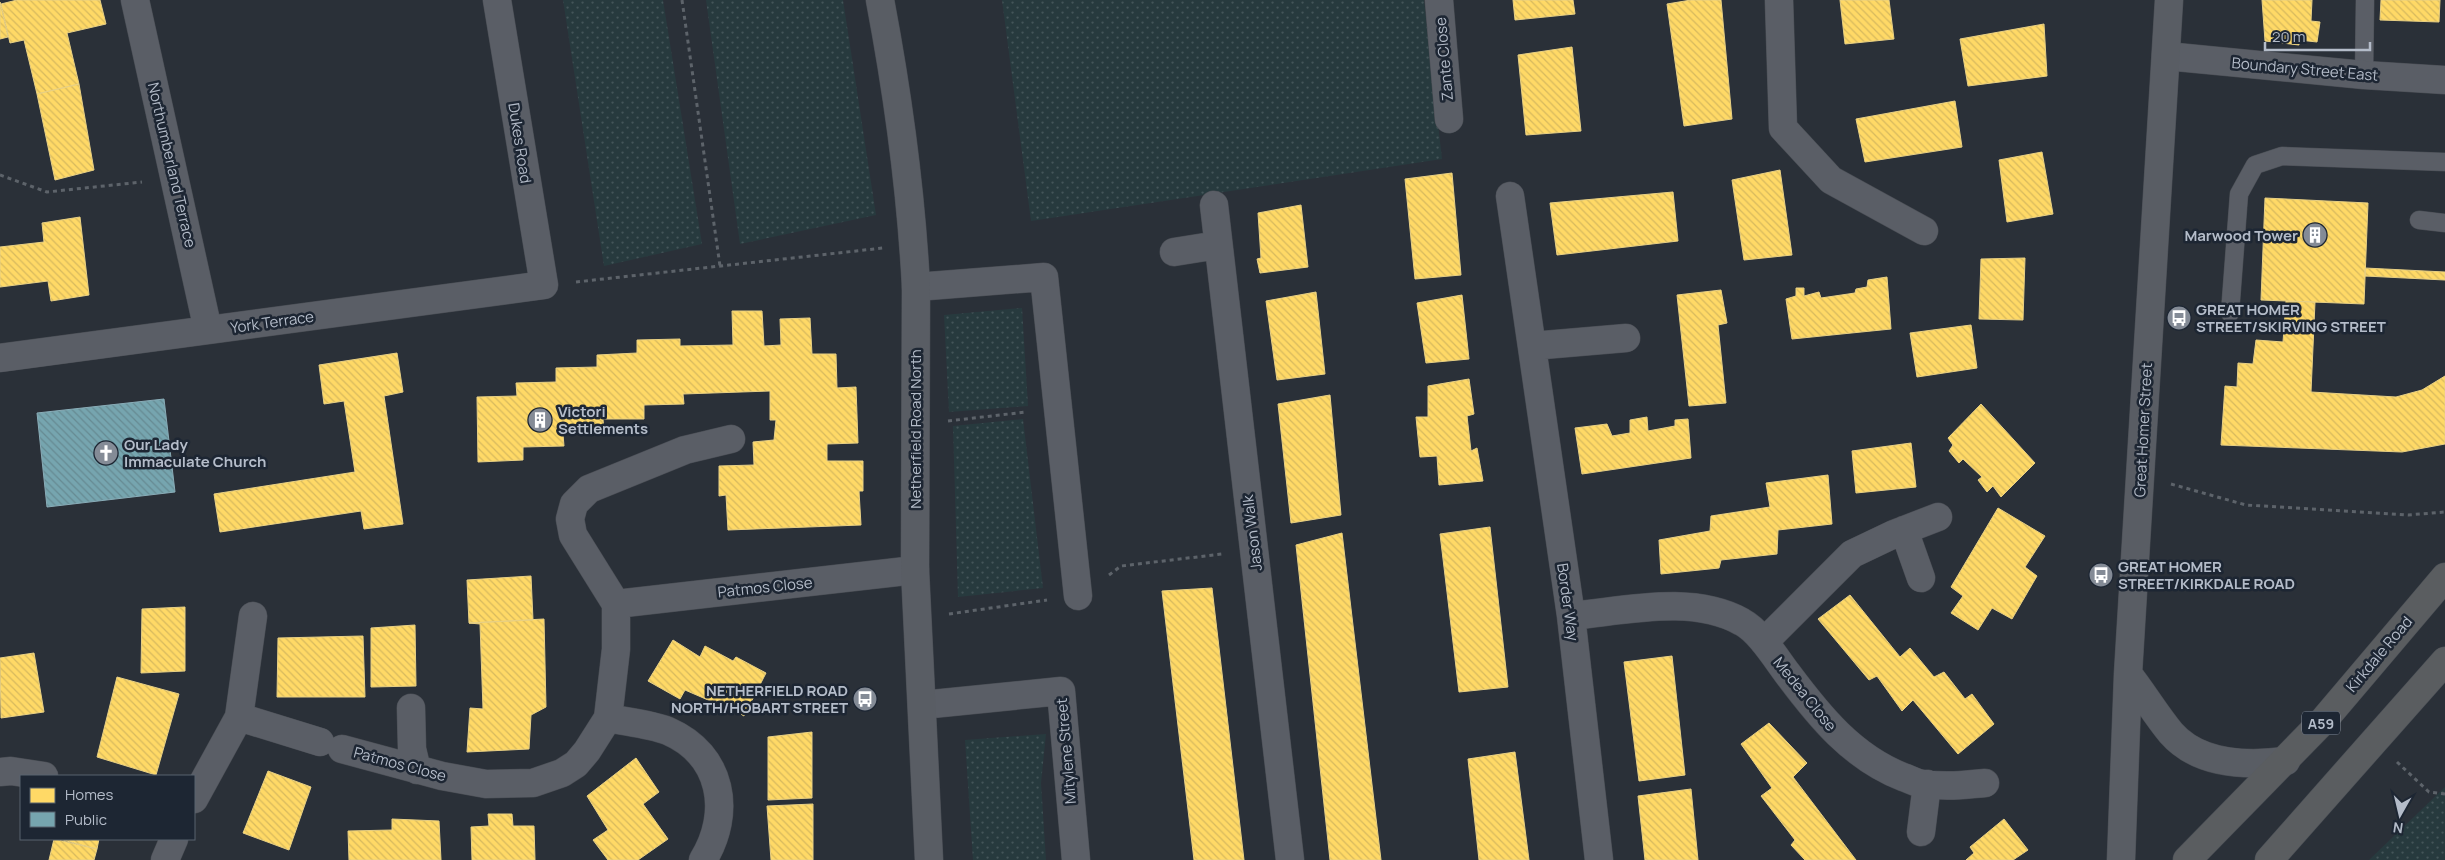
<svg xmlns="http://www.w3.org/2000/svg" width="2445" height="860" viewBox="0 0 2445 860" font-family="Manrope,sans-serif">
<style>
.grass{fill:url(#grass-dots)}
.homes{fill:url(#homes-back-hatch);stroke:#e8d084}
.public{fill:url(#public-back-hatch);stroke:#89acb7}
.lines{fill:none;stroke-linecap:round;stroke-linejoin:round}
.lane-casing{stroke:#484c53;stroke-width:19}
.street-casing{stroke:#484c53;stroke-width:29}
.secondary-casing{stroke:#484c53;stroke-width:29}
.highway-casing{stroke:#474c53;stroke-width:29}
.path{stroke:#5d636a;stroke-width:3;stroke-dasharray:4 4;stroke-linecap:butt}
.lane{stroke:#5a5e66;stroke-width:18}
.street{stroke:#5a5e66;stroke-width:28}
.secondary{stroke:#595d64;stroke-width:28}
.highway{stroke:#5a5d60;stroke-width:28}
.labels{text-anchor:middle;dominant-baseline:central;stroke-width:5;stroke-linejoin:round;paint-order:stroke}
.shield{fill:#1d2633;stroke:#878f9c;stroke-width:1}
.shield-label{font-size:14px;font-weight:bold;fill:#b4bcc9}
.street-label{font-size:15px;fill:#b4bcc9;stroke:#1d2633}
.poi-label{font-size:15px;font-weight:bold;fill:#b4bcc9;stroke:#1d2633;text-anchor:start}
</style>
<defs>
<pattern id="grass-dots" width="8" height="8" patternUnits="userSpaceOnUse" patternTransform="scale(1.25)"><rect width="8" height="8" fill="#273a3e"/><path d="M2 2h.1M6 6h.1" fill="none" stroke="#445559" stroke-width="1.8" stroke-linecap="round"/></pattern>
<pattern id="homes-back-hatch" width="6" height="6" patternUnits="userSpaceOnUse" patternTransform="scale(1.25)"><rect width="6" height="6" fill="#ffd966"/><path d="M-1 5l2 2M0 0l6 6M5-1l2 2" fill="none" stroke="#d7b95e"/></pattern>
<pattern id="public-back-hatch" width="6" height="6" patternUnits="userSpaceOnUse" patternTransform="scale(1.25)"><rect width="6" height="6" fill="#76a5af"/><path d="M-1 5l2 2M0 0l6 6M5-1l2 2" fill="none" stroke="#668a92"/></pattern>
</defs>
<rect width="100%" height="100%" fill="#2a3038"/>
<path class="grass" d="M563,0H663L702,244L604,266Z
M706,0H843L876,215L740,244Z
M1002,0H1424L1442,159L1031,221Z
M1022,308L1028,406L949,412L944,315Z
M1023,419L1043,588L958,597L953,426Z
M1046,734L1041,783L1046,860H973L965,740Z
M2445,787V860H2369Z"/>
<path class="homes" d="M17,0H100L106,24L67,33L79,84L37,94L24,40L10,43L1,4Z
M1513,0H1573L1575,14L1515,20Z
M1691,0H1721L1732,119L1684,126L1667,4Z
M1840,0H1889L1894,39L1845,44Z
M2262,0H2312L2311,21L2320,22L2317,42L2299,40V45L2265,41Z
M2381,0H2440L2439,22L2380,20Z
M0,2L8,37L0,39Z
M2044,24L2047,76L1968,86L1960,39Z
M1572,47L1581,131L1526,135L1518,55Z
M79,84L94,170L55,180L37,94Z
M1955,101L1962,147L1865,162L1856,119Z
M2042,152L2053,214L2007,222L1999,160Z
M1780,170L1792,255L1744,260L1732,180Z
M1452,173L1461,275L1415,279L1405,179Z
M1673,192L1678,241L1557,255L1550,203Z
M2265,198L2368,203L2364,304L2261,300Z
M1301,205L1308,267L1260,273L1257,259L1261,258L1258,213Z
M80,217L89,295L51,301L48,281L0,287V247L44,242L42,223Z
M2025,258L2023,320L1979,319L1981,259Z
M2365,268L2445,272V280L2365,276Z
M1887,277L1891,329L1792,339L1786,299L1796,296V288H1804V296L1819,292L1821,298L1855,293L1856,289L1867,287L1868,280Z
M1721,290L1727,323L1718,325L1726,403L1689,406L1677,295Z
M1316,292L1325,374L1277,380L1266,301Z
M1462,295L1469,359L1426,363L1417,303Z
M2286,301L2315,302L2311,392L2396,397L2422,390L2445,376V444L2402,452L2221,445L2225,386L2237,387L2238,363L2253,364L2256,340L2283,342Z
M732,311H762L764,346L781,345L780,319L810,318L812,354H836L837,388L856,387L858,443L827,444V461H863V491H859L861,525L728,530L726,495L719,496V466L754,465L753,442L774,440L776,420H770V391L683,394L684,404L644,405V419H603L604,432L563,434L564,446L523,447V460L478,462L477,397L517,396L516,383L556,382V368L597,367V355L637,353V340L680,339V346L733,345Z
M1971,325L1977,368L1917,377L1910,333Z
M397,353L403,392L384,396L403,524L364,529L361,511L220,532L214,494L355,472L344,401L324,404L319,365Z
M1469,379L1474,414L1467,416L1471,451L1477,448L1483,481L1439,485L1437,456L1420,457L1416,417H1428V386Z
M1330,395L1341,515L1291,523L1278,404Z
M1981,404L2035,463L2001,497L1993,486L1987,492L1978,480L1982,477L1963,459L1959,463L1949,451L1953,445L1948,438Z
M1647,417L1648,431L1675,426V420L1688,419L1691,458L1582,474L1575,428L1607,424L1612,436L1630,433V420Z
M1911,443L1916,487L1856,493L1852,451Z
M1828,475L1832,524L1778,530L1777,554L1721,560L1719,568L1661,574L1659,540L1710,531L1711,516L1770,507L1766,483Z
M1998,508L2045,536L2025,567L2037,576L2012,619L1992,608L1978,630L1951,613L1963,596L1951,587Z
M1490,527L1508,687L1459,692L1440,534Z
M1342,533L1381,860H1330L1296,545Z
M531,576L533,620L469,623L467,580Z
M1212,588L1244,860H1194L1162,591Z
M1850,595L1900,657L1910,648L1934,677L1944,672L1965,699L1972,694L1994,724L1958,754L1913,700L1902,711L1877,676L1869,680L1818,619Z
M185,607V671L141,673L142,609Z
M544,619L546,707L531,715L529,749L467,752L470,708L483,709L480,624L469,623Z
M415,625L416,686L371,687V628Z
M363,636L365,697H277L278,638Z
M673,640L700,657L705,646L733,661L736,657L766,673L744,716L718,700L715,703L685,690L680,699L648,681Z
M34,653L44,712L1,718L0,658Z
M1672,656L1685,775L1639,781L1624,662Z
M117,677L179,694L156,775L97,757Z
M1769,723L1807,763L1793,777L1856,860H1805L1791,845L1795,840L1761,796L1772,788L1741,744Z
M812,732V798L768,800V737Z
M1515,752L1529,860H1479L1468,759Z
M636,758L659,792L643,804L668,839L638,860H608L593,840L608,830L587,796Z
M268,771L311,787L289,850L243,833Z
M1691,789L1698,860H1645L1638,796Z
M813,804V860H771L767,806Z
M488,814H512L513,826H534L535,860H472L471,827L489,826Z
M392,819L439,821L441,860H349L348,831L392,830Z
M2004,819L2028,850L2013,860H1966L1974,853L1970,847Z
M54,839L97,849L94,860H49Z
M59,839H99L97,849Z"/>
<path class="public" d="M164,399L175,492L47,507L37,413Z"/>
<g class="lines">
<defs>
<path id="lane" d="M2364,75L2365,0
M2419,220L2445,223
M2230,313L2239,194L2255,165L2282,156L2445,162"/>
<path id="street" d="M135,0L208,330
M1439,0L1449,119
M1779,0L1783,128L1831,180L1924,231
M2166,56L2364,75L2445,80
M1510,196L1571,616L1599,860
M1214,205L1290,860
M1174,252L1218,245
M916,287L1044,277L1078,596
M1532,346L1626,338
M0,358L544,285L497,0
M1904,530L1921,578
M616,604L573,535L570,519L574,504L589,489L685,450L731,439
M1571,616C1625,611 1692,594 1742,622C1759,631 1775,657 1787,673C1819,716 1852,757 1903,777C1910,779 1917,784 1925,784C1945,787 1964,785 1985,783
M1764,642L1852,554L1894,534L1938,517
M922,705L1061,691L1076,860
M411,708L412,749L417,770
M239,717L320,742
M608,718C627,722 650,724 668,731C723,755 732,813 703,860
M342,749L442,776L486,784L533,783L562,773L576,764L587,751L608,718L616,649V604L915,570
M0,772L11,771L44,776
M194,799L239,717L253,616
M1921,832L1927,784
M165,860L174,839"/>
<path id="secondary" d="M880,0C898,95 911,191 916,287L915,570L929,860
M2128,674C2143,693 2156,715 2171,733C2199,765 2247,766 2286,761
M2121,860L2128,674L2169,0"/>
<path id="highway" d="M2187,860L2323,721L2445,577
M2269,860L2445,661"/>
</defs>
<use href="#lane" class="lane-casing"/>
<use href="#street" class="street-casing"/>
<use href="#secondary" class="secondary-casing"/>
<use href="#highway" class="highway-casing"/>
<path class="path" d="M682,0L720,266
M0,175L47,192L142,182
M576,282L883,248
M948,421L1026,412
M2171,484L2246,505L2408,515L2445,512
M1109,575L1121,566L1222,554
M949,614L1047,600
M2397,762L2429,792L2445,794"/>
<use href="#lane" class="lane"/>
<use href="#street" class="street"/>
<use href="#secondary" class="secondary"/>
<use href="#highway" class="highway"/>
</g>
<defs>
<symbol id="building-disc" viewBox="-11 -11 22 22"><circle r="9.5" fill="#848b96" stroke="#1d2633"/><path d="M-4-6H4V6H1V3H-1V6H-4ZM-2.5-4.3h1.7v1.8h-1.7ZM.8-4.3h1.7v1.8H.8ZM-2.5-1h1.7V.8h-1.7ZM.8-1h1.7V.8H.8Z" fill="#fff"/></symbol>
<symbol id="bus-disc" viewBox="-11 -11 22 22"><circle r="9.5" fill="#848b96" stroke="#1d2633"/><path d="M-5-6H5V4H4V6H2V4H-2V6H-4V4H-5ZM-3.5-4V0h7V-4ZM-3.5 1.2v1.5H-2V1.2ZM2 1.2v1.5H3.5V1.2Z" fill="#fff"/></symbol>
<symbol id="church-disc" viewBox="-11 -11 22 22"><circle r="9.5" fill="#848b96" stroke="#1d2633"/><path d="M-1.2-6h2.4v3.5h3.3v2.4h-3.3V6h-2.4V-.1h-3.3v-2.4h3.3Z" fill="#fff"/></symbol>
</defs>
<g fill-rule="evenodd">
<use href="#building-disc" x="2301" y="221" width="28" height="28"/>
<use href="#bus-disc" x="2165" y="304" width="28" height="28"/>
<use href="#building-disc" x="526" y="406" width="28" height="28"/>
<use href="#church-disc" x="92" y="439" width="28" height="28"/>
<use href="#bus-disc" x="2087" y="561" width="28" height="28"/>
<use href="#bus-disc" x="851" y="685" width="28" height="28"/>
</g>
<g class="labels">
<rect class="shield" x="2302" y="711.5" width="38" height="23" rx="4"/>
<g class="shield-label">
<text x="2321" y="723">A59</text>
</g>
<g class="street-label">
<text transform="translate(1444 59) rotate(-95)">Zante Close</text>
<text transform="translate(2305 69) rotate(5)">Boundary Street East</text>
<text transform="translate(520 143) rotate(81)">Dukes Road</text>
<text transform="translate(172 165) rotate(77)">Northumberland Terrace</text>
<text transform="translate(272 322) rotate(-8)">York Terrace</text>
<text transform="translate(915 429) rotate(-90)">Netherfield Road North</text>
<text transform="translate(2143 430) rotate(-87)">Great Homer Street</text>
<text transform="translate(1252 533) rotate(-97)">Jason Walk</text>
<text transform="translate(765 587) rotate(-6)">Patmos Close</text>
<text transform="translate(1568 602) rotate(82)">Border Way</text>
<text transform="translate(2379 654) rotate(-50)">Kirkdale Road</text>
<text transform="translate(1805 694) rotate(51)">Medea Close</text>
<text transform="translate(1066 751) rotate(-95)">Mitylene Street</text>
<text transform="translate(400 764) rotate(15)">Patmos Close</text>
</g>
<g class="poi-label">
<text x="2298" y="235" text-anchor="end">Marwood Tower</text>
<text x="2196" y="309">GREAT HOMER<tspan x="2196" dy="17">STREET/SKIRVING STREET</tspan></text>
<text x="558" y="411">Victori<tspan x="558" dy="17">Settlements</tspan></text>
<text x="124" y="444">Our Lady<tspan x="124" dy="17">Immaculate Church</tspan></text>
<text x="2118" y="566">GREAT HOMER<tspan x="2118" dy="17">STREET/KIRKDALE ROAD</tspan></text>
<text x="848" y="690" text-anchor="end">NETHERFIELD ROAD<tspan x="848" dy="17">NORTH/HOBART STREET</tspan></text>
</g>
</g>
<rect x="20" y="775" width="175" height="65" fill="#1d2633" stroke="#59626f"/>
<rect x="30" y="788" width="25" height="15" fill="#ffd966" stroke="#59626f"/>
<text x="65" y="800" font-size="15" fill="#b4bcc9">Homes</text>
<rect x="30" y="812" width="25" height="15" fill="#76a5af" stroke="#59626f"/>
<text x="65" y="825" font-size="15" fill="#b4bcc9">Public</text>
<g transform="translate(2400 815) rotate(188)" stroke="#1d2633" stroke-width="4" paint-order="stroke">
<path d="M0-4L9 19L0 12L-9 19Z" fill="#b4bcc9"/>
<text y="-8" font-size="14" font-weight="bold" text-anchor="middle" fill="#b4bcc9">N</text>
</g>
<path d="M2265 42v8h105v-8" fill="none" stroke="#b4bcc9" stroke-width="2.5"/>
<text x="2272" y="42" font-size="15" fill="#b4bcc9" stroke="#1d2633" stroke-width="4" paint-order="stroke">20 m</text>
</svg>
